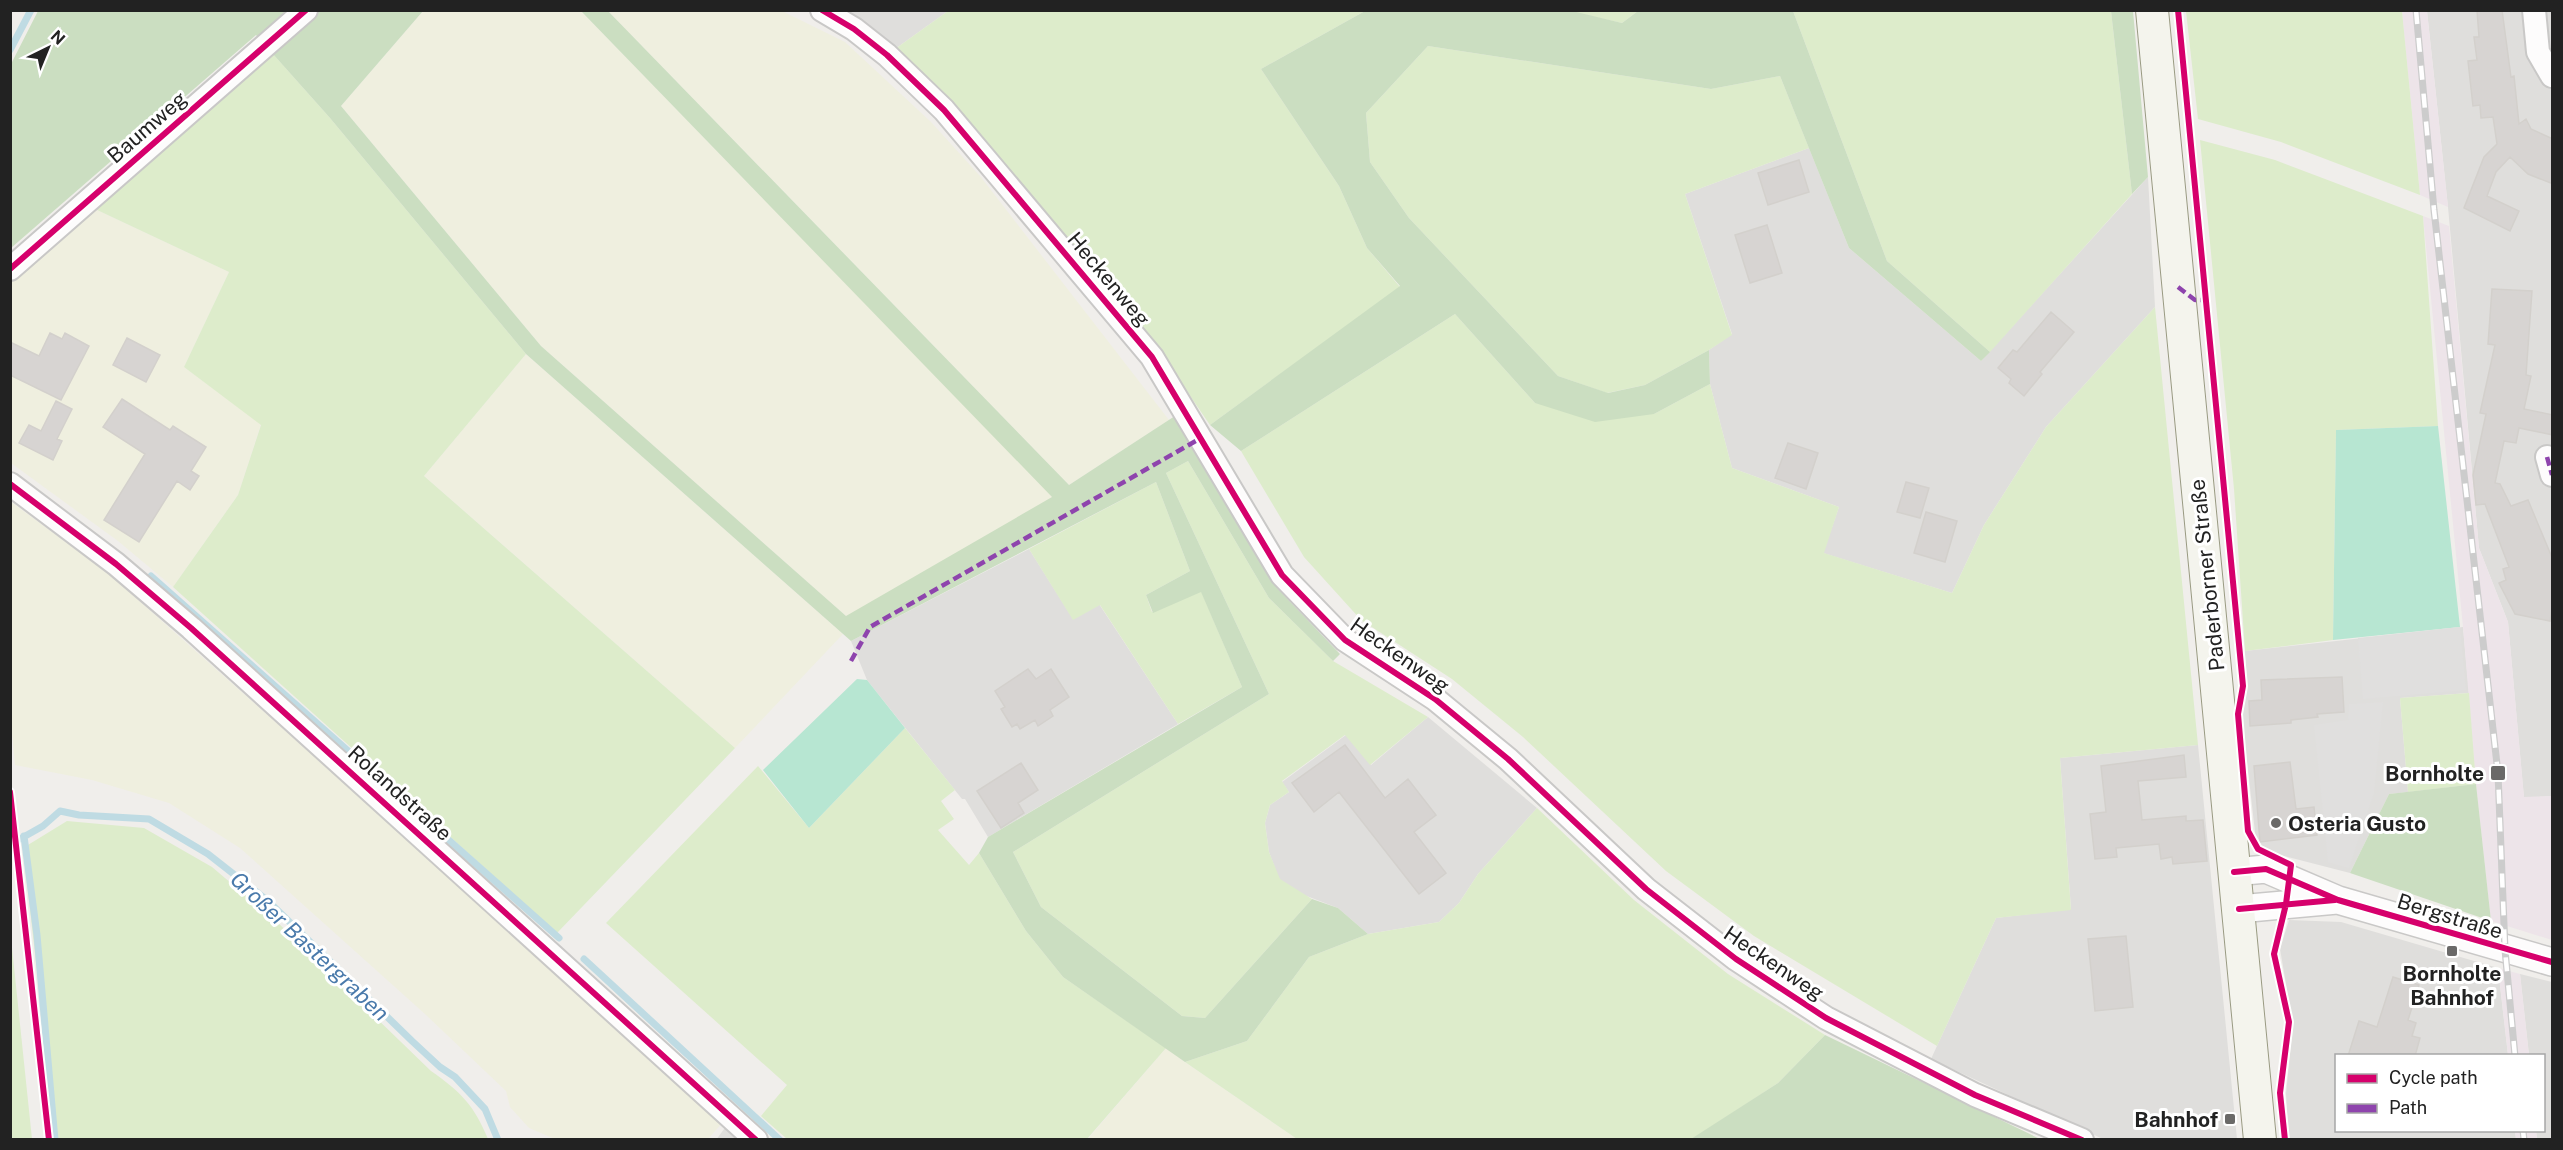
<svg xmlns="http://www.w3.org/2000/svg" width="2563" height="1150" viewBox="0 0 2563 1150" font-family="'Public Sans',sans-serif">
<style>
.residential{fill:#dfdedc}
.industrial{fill:#ede4e9}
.farmland{fill:#efefdf}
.grass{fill:#ddeccb}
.forest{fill:#cbdec1}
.pitch{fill:#b7e6d2}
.parking{fill:#e0dfde}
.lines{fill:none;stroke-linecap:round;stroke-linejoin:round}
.stream{stroke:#bfdbe3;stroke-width:7}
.building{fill:#d7d4d2;stroke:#d3d0cc;stroke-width:1.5}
.minor-casing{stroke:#c9c8c7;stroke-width:26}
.tertiary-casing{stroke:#c9c8c7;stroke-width:30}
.secondary-casing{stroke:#999a82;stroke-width:34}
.minor{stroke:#fdfcfc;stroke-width:22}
.tertiary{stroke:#fdfcfc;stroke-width:27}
.secondary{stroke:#f4f4ed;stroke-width:32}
.rail-casing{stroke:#ccc;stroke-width:7}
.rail{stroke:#fff;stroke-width:4.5;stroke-dasharray:14;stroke-linecap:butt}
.quiet{stroke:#8e44ad;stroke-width:4.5;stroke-dasharray:9 4.5;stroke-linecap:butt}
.cycleway-casing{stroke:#fff;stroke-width:10}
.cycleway{stroke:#d6006c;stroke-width:6}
.poi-dot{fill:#6a6968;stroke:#fff;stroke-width:2}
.labels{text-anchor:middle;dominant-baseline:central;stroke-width:6;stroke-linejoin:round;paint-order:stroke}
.street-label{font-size:21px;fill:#222;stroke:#fff}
.poi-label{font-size:21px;font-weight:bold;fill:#222;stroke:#fff;text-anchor:end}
.water-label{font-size:22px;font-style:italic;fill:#4a7aab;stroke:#fff}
</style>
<rect width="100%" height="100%" fill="#f0eeeb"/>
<path class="residential" d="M836,11H948L895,49Z
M2427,11H2552V796L2524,798L2508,622L2479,548L2448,207Z
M1809,148L1849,248L1981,361L2148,177L2155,307L2046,427L1984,525L1952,593L1823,553L1839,507L1732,468L1710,384L1709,350L1732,334L1685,194Z
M1029,549L1073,619L1099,604L1178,724L988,837L965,799H962L867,680L851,641Z
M2463,627L2469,693L2400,698L2408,792L2389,794L2350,873L2268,852L2256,841L2242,717L2247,685L2245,651Z
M1428,717L1537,808L1478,874L1459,903L1439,922L1368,934L1338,908L1304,895L1279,879L1269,852L1265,823L1270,805L1289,792L1282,782L1346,735L1371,765Z
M2198,745L2237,1139H2103L1931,1059L1996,918L2071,909L2060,758Z
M2289,920L2341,922L2498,968L2508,1055L2336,1056V1130L2515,1131L2516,1139H2289L2286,1094L2293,1024L2280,949Z
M2520,974L2552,982V1139H2537L2536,1131L2544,1130V1056L2529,1055Z
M727,1125L743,1140H716Z"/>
<path class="industrial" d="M2402,11H2427L2448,207L2420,195Z
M2423,216L2449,226L2479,548L2508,622L2524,797L2552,796V940L2491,921L2476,784L2463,627Z
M2498,968L2520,974L2529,1055H2508Z
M2515,1131H2536L2537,1139H2516Z"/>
<path class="farmland" d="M423,11H581L1053,497L847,617L541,346L341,106Z
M608,11H782L845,42L931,122L980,176L1169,420L1069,485Z
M95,209L229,272L184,367L261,424L238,495L173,587L118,541L11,463V280Z
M526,354L843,634L735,748L424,476Z
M10,501L109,574L724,1121L708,1139H555L529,1128L510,1107L506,1091L425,1014L240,848L169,803L92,780L15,765L10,712Z
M1166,1048L1185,1062L1297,1139L1087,1140Z"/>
<path class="grass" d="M948,11H1365L1261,69L1339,186L1367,248L1400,287L1210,425L1160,352L895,49Z
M1568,11H1638L1622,23Z
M1793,11H2111L2132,194L1990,352L1887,261Z
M2186,11H2402L2420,195L2281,142L2198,119Z
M1428,46L1711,89L1780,76L1809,148L1685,194L1732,335L1709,350L1645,385L1607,393L1558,376L1409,218L1370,162L1366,113Z
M273,54L330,118L526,354L424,476L735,748L557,933L173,587L238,495L261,425L184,367L229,272L95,209Z
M2200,140L2275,160L2423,216L2438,426L2336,430L2333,640L2245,651L2234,489Z
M2155,307L2198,745L2060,758L2071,910L1996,918L1937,1046L1754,936L1666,871L1523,737L1452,679L1361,620L1304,557L1241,451L1455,314L1535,403L1654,414L1710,384L1732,468L1839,507L1824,553L1952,593L1984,525L2046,427Z
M1188,461L1269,598L1333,661L1428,717L1370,765L1345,735L1282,781L1289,792L1270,805L1265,823L1269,852L1280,879L1312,899L1205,1018L1182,1016L1041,907L1013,852L1269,694L1166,473Z
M1156,482L1190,571L1146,595L1152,612L1201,591L1242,687L1178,724L1100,605L1073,620L1029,549Z
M2469,693L2476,784L2408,792L2400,698Z
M905,728L955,790L941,801L954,819L938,830L969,865L979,853L1026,931L1063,977L1166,1048L1087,1139H787L761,1116L787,1085L606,923L758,766L809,828Z
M1537,808L1634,900L1728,974L1825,1035L1778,1083L1691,1140L1297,1139L1185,1062L1247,1041L1309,957L1368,934L1439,922L1459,903L1478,874Z
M67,821L144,828L212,867L276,921L431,1071C461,1092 474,1105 488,1139H56L23,848Z
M10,938H11L32,1139H11Z"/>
<path class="forest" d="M1568,10L1622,23L1638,11H1793L1887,261L1990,352L1981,361L1849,248L1780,76L1711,89L1428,46L1366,113L1370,162L1409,218L1558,376L1608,393L1645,385L1709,350L1710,384L1654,414L1595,422L1535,403L1455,314L1241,451L1210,425L1400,286L1367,248L1339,186L1261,69L1365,11Z
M38,11H423L341,106L541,346L846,616L1052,497L581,11H608L1069,485L1178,414L1278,589L1340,654L1333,661L1269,598L1188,461L1166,473L1269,694L1013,852L1041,907L1182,1016L1205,1018L1312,899L1338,908L1368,934L1309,957L1247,1041L1185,1062L1063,977L1026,931L979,853L988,837L1242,687L1201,592L1153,613L1146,595L1190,571L1156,482L851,641L526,354L330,118L256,35L11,248V64Z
M2111,11H2133L2148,177L2132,194Z
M2476,784L2491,921L2350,873L2389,794Z
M1825,1035L2040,1139H1691L1778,1083Z"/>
<path class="pitch" d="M2438,426L2460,627L2333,640L2336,430Z
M857,679L867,680L905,728L809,828L763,770Z"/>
<path class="parking" d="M2460,627L2466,690L2363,699L2358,638Z
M2383,702L2374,793L2349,868L2328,862L2314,725L2348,720L2349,704Z"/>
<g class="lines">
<path class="stream" d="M10,50L31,10
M151,576L559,938
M24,836L37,935L55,1140
M20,839L43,826L60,811L79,815L149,819L208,854L268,901L412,1041L440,1067L455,1077L485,1109L498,1140
M584,959L780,1140"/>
</g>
<path class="building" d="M2477,10H2502L2511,77L2514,76L2519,124L2526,119L2531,129L2553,139V184L2528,174L2510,157L2496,172L2487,196L2519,211L2510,231L2464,208L2484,157L2497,144L2493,117L2481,118L2480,105L2473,106L2468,61L2477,60L2474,37H2479Z
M1799,160L1809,192L1768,205L1758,173Z
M1767,225L1782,273L1750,283L1735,235Z
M2492,289L2532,291L2526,375L2531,376L2524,409L2553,415V435L2519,428L2516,443L2504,441L2495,483L2500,484L2511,506L2528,500L2553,560V606L2550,621L2515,614L2499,583L2506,580L2503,569L2509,567L2485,504L2476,505L2473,475L2486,414L2480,413L2495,345L2488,344Z
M2051,312L2074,332L2040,372L2042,374L2024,396L2009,383L2011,379L1998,368L2013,350L2017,352Z
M50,333L62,339L65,333L89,346L61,400L10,375V342L39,356Z
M127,338L160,355L146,382L113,365Z
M122,399L170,430L173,426L206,447L191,471L199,476L190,490L177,481L139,542L104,520L145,454L103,427Z
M56,401L72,409L57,439L62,441L53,460L19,443L29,425L41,431Z
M1788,443L1818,453L1806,489L1775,478Z
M1906,482L1929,488L1920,518L1897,512Z
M1926,512L1957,521L1945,562L1914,553Z
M1028,669L1036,679L1051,669L1069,697L1050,710L1053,716L1038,726L1035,720L1020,729L1017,724L1012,727L1001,709L1005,707L995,691Z
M2342,677L2344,712L2317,714L2318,717L2291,720V723L2250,726L2249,701L2262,700L2261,680Z
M1345,745L1385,798L1408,779L1436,815L1414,832L1446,873L1419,894L1339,792L1314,812L1292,783Z
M2184,755L2186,777L2138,781L2142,820L2186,816V821L2203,820L2207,861L2173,864L2172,857L2161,859L2159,844L2116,848L2117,857L2095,859L2090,814L2106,812L2101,766Z
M2290,762L2296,809L2314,807L2317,835L2260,842L2254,766Z
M1021,763L1038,790L1018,803L1024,813L1001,828L977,791Z
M2126,936L2133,1007L2095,1011L2088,939Z
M2393,977L2419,985L2408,1020L2416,1023L2412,1036L2420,1038L2415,1056H2348L2359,1021L2377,1027Z"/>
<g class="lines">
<defs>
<path id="minor" d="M822,10L854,29L887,55L944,110L1152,357L1282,575L1345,640L1435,699L1508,759L1646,889L1736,959L1826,1018L1975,1095L2082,1140
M2534,10L2538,52L2552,76
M10,269L306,10
M2547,457L2552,475
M10,484L116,564L191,628L756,1140"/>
<path id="tertiary" d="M2234,872L2266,869L2338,900L2552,962
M2239,909L2337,900"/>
<path id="secondary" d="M2152,10L2260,1140"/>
</defs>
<use href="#minor" class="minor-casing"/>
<use href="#tertiary" class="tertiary-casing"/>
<use href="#secondary" class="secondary-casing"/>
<use href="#minor" class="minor"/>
<use href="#tertiary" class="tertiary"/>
<use href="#secondary" class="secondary"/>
<defs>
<path id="rail" d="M2416,10L2434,210L2498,773L2505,950L2515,1056
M2523,1130L2524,1140"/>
</defs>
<use href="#rail" class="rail-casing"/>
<use href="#rail" class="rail"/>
<path class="quiet" d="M2178,287L2195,300H2206
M2547,457L2552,475
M851,661L870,627L1201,438"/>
<defs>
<path id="cycleway" d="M822,10L854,29L887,55L944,110L1152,357L1282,575L1345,640L1435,699L1508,759L1646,889L1736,959L1826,1018L1975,1095L2082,1140
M2178,10L2243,686L2238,714L2248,831L2258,849L2291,865L2286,904L2274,954L2289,1022L2280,1093L2285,1140
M10,269L306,10
M10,484L116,564L191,628L756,1140
M10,792L49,1140
M2234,872L2266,869L2338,900L2552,962
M2239,909L2335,900"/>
</defs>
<use href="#cycleway" class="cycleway-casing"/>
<use href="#cycleway" class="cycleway"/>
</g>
<g class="poi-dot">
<rect x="2490" y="765" width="16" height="16" rx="3"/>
<circle cx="2276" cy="823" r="6"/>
<rect x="2446" y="945" width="12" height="12" rx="3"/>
<rect x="2224" y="1113" width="12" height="12" rx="3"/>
</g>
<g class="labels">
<g class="street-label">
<text transform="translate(147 127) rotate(-41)">Baumweg</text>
<text transform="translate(1109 279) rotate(50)">Heckenweg</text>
<text transform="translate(2207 575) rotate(-96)">Paderborner Straße</text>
<text transform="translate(1400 655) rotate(35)">Heckenweg</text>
<text transform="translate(400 793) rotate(42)">Rolandstraße</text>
<text transform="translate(2450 916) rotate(17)">Bergstraße</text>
<text transform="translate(1774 963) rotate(34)">Heckenweg</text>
</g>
<g class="poi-label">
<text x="2484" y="773">Bornholte</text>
<text x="2288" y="823" text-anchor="start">Osteria Gusto</text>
<text x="2452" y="973" text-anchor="middle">Bornholte<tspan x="2452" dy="24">Bahnhof</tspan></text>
<text x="2218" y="1119">Bahnhof</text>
</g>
<g class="water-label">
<text transform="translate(310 946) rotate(43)">Großer Bastergraben</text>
</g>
</g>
<rect width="2563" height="1150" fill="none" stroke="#222222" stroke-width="24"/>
<rect x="2335" y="1054" width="210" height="78" fill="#ffffff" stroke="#a7a7a7" stroke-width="1.5"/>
<rect x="2347" y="1074" width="30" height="9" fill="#d6006c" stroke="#a7a7a7" stroke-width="1.5"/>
<text x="2389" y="1084" font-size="18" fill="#222222">Cycle path</text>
<rect x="2347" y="1104" width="30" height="9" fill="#8e44ad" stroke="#a7a7a7" stroke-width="1.5"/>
<text x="2389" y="1114" font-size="18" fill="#222222">Path</text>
<g transform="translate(48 48) rotate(43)" stroke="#ffffff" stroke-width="4.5" paint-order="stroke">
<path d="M0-4.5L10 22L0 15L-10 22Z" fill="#222222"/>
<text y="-9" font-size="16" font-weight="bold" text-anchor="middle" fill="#222222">N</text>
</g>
</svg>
